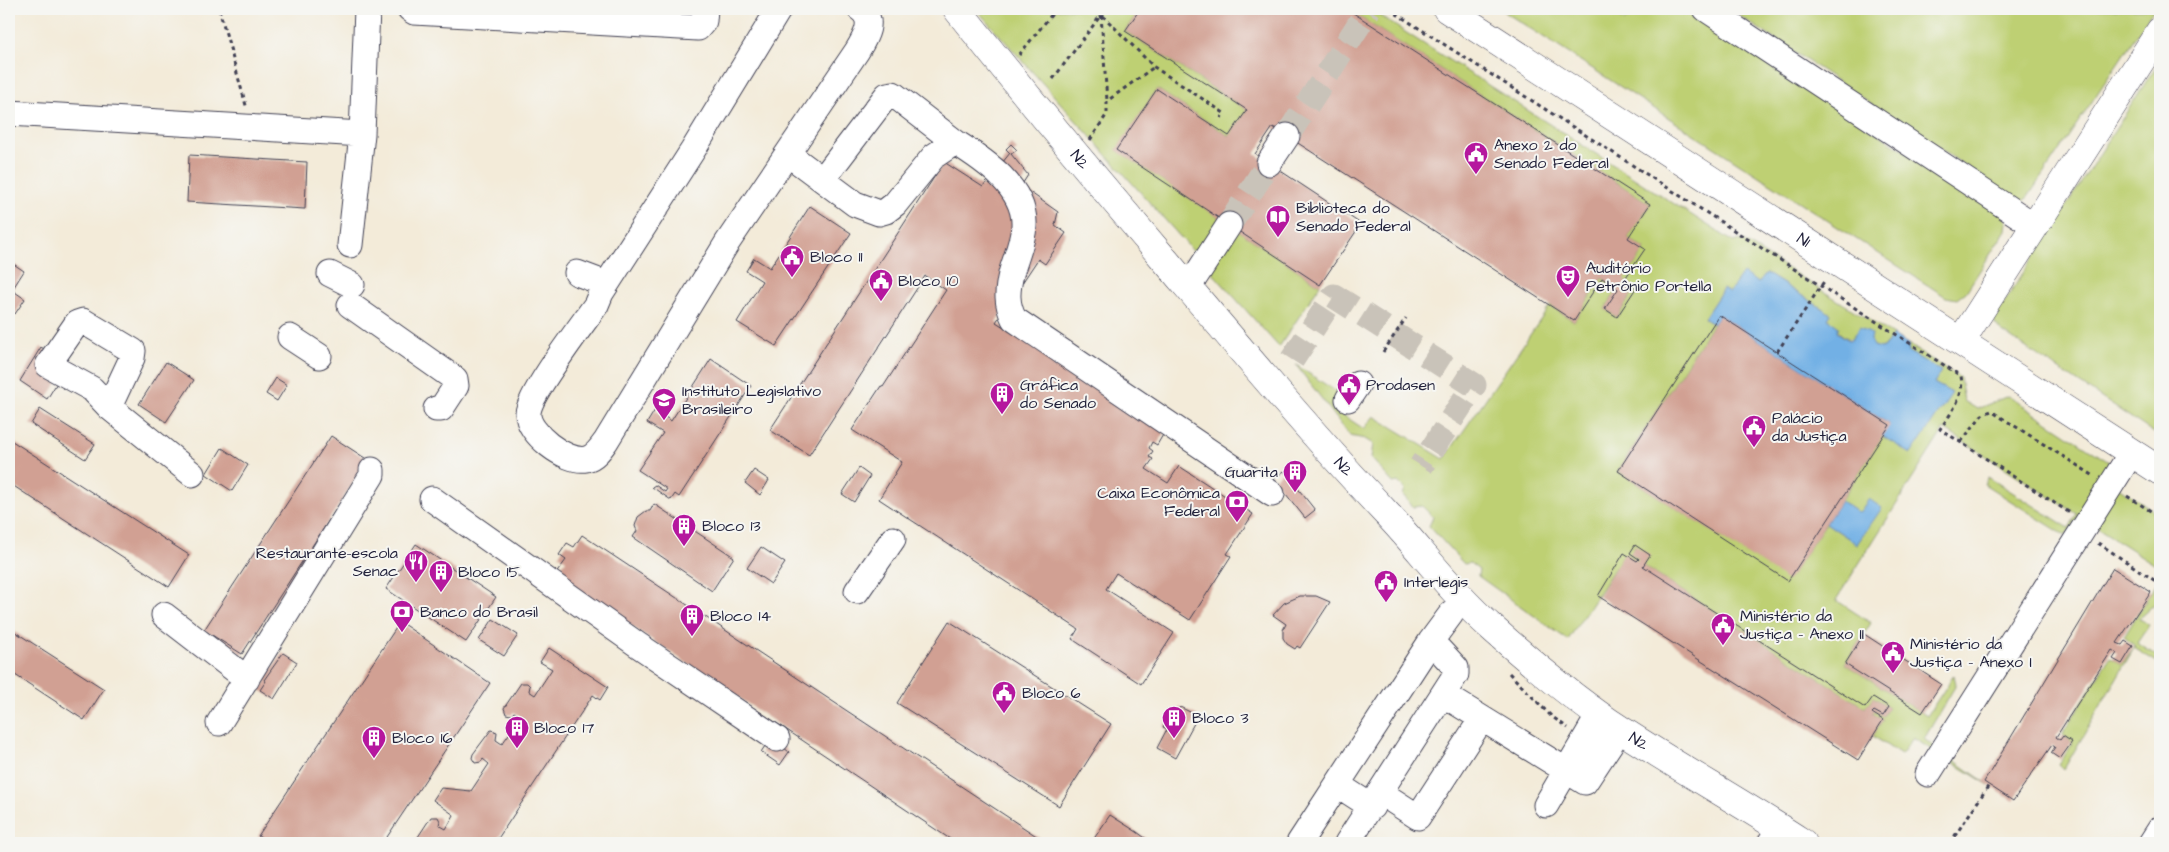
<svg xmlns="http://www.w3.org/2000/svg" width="2169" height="852" viewBox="0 0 2169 852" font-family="'Architects Daughter',sans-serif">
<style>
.green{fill:#bed073;stroke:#707957}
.water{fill:#72b0e5;stroke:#4a6990}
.building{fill:#d1a093}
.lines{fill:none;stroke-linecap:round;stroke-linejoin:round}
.minor-tunnel{stroke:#c9c3b9;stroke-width:25;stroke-dasharray:25 12;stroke-linecap:butt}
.minor-casing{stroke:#414053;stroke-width:27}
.major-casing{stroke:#414053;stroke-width:29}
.highway-casing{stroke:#414053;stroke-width:29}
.path{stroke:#414053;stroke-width:3;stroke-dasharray:4 4;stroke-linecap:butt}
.minor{stroke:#fff;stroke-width:25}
.major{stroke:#fff;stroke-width:28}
.highway{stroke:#fff;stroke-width:28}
.path-bridge{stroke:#414053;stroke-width:3;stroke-dasharray:4 4;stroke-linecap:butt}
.labels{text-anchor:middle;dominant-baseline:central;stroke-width:4;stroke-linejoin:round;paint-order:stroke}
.poi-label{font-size:16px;fill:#22223b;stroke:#f6f6f2;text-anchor:start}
.street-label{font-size:16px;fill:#22223b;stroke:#f6f6f2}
</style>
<rect width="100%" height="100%" fill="#f6f6f2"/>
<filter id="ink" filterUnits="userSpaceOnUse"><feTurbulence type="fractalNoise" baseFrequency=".02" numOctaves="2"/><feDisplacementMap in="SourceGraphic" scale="10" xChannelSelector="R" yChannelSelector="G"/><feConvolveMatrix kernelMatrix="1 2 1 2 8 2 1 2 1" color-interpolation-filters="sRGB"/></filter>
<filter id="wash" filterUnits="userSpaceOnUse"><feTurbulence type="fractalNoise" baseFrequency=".0096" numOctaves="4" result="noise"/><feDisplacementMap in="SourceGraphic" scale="20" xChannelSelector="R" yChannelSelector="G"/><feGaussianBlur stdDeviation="1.12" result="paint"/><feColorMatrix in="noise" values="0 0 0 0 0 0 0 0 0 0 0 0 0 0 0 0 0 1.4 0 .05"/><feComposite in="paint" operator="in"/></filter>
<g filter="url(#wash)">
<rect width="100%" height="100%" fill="#f3ebd9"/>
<path class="green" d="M976,9H1140L1125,31L1247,110L1229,136L1157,89L1117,150L1320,285L1279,347Z
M1347,9H1369L1734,242L1740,240L1745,242L1893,335L1886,345L1880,348L1874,346L1870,340C1847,341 1842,338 1828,319L1831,314L1766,273L1759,283L1729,293L1723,289L1704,318L1713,324L1618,471L1788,580L1826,523L1857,544L1859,513L1841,501L1882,436L1952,393L1934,383L1940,371L1909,352L1908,344L1960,378L1964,401L1977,409L2008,396L2109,462V481L2160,515V568L2079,516L2066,536L1984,484L1988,477L2069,528L2077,514L1944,429L1836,600L1871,623L1845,664L1927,716L1954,675L1956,685L1924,739L1989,785L1913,738L1901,755L1873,736L1883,720L1872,713L1874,711L1883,716L1889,707L1873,697L1865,708L1643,566L1635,545L1631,553L1639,559L1637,561L1624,554L1568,640L1478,576L1479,570L1470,563L1464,564L1429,526L1433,517L1422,506L1413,507L1403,495L1405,489L1398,482L1393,483L1371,458L1373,444L1365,439L1350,436L1296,365L1340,394L1331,407L1364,429L1374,416L1444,459L1550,306L1574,321L1602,278L1618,289L1605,309L1617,317L1636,288L1624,280L1645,249L1628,238L1650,204Z
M1500,9H1605L1625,21L1633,9H1680L2002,212L2007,222L2006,230L1966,292L1957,299L1946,297Z
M1729,9H2154L2028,197L2023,201L2014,198Z
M2160,60V437L2001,331L1994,322L1998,312Z
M2160,577V599L2139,618L2149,625L2137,643L2160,658V664L2134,648L2064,769L2059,764L2073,743L2062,734L2110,657L2122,664L2135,646L2124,637Z"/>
<path class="water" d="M1743,273L1758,283L1766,273L1831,314L1828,319L1839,327L1837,332L1850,341L1860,327L1871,334L1870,340L1874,346L1881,348L1886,345L1893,335L1908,344L1909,352L1941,371L1934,383L1952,393L1911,454L1882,436L1889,424L1719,315L1713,324L1704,318L1723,289L1729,293Z
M1869,499L1882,508L1857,544L1826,523L1841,501L1859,513Z"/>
<g id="blocks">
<path class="building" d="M1140,9H1347L1650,204L1628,238L1645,249L1624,280L1636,288L1617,317L1605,309L1618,289L1602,278L1574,321L1273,127L1255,154L1361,224L1320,285L1116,150L1157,89L1229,136L1247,110L1125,31Z
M1011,144L1017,150L1011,154L1028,175L1021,186L1058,212L1055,225L1066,233L1045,264L1038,259L996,322L1161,428L1164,433L1157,445L1152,442L1149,448L1153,451L1149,457L1153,459L1146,469L1168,483L1179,466L1253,514L1227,554L1231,556L1190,620L1116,573L1106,589L1174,633L1141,684L1072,639L1078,629L879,499L902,462L852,430L881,386L883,387L946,290L925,276L809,455L770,430L944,162L983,187L1010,153L1006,149Z
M189,155L307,162L305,209L187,202Z
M810,206L851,233L776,346L737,322L762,281L746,271L754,258L770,268Z
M9,261L24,271L12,290L25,299L15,314L9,310Z
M1719,315L1890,425L1788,581L1618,471Z
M41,347L68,365L47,399L20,381Z
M711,359L751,386L679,497L675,494L671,500L652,487L655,485L665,492L667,489L638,470L663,433L647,423L655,410L671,421Z
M166,362L194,380L166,422L139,404Z
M276,378L287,385L277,401L266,394Z
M40,409L95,444L85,459L31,424Z
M331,436L368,460L242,654L204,630Z
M9,439L189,555L169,587L9,483Z
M222,448L248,465L232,491L206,474Z
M859,468L870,476L854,502L842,494Z
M754,470L769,480L760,495L745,483Z
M1284,471L1315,510L1305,518L1274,479Z
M654,504L734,557L712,591L633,537L637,531L635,526L638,517L646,511H650Z
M582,535L829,699L1047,843H956L555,575L566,560L559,555L567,543L574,547Z
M416,544L496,597L466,642L386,589Z
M1635,545L1650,555L1643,566L1865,708L1873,697L1889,707L1883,716L1874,711L1872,713L1883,720L1858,760L1598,596L1624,553L1637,561L1639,559L1630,553Z
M761,547L785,563L771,584L747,568Z
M2113,568L2151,592L2117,643L2122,645L2125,641L2133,646L2122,664L2113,659L2117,653L2112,650L2056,737L2060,740L2063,736L2072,742L2060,759L2051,753L2055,747L2052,745L2013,801L1984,782Z
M1300,596H1316L1330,602L1300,648L1297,646L1295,649L1287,644L1283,638V630L1286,624L1273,615L1284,603Z
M493,619L518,635L504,656L479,640Z
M949,621L1111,724L1059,806L897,703Z
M400,622L490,683L383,843H258L261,838L258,836Z
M9,628L104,689L84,720L9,671Z
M1864,634L1941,684L1922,713L1845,664Z
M549,648L608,687L600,700L593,695L495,843H414L431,817H438L440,821L439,825L446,829L454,815L433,800L441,788L471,791L489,764L483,759L481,762L475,763L472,758L473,754L491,730L497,732L496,740L502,744L521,717L514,712L511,715L506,714L504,708L521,683H527L530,686L529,691L535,695L552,669L540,662Z
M283,653L297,662L274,699L260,690L266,681L264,680Z
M1180,707L1198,716L1175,758L1157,748L1167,729L1163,727L1169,717L1173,719Z
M771,737L789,752L780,765L761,752Z
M1110,815L1137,832L1152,843H1091Z"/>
</g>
</g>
<g filter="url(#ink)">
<use href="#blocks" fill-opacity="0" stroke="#414053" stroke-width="1"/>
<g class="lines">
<path class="minor-tunnel" d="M1287,136L1369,9
M1229,225L1269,163
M1292,360L1334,296L1474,385L1421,466"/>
<defs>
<path id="minor" d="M410,9L414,12L698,28L704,21L705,9
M1706,9L2035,226
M9,113L362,134
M788,154L855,204L879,213L886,211L895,204L934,156L955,142C984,160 1026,188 1024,226C1023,242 1015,259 1011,274C1007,291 1006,303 1014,319L1272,494
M1269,163L1287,136
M823,179L887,95L893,94L955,142
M350,245L362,134L367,9
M577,273L601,282V293L596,305C582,325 529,394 528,413C527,433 566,463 586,459C595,457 601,448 606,441L727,243L857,51C865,38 876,20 860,9
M330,274L352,285
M1188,288L1229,225
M601,293L693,150L779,9
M350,305L455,379L456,386L441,409H436
M290,337L319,356
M1348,399L1358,384
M109,407L132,358L133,351L83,321L77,323L48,365L92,389L109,407L192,474
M432,499L638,645L777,739
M857,591L893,539
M164,615L247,679
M1444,695L1585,782L1620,729
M219,723L372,475V470
M1928,774L2132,452
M1338,785L1372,807
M1381,793L1418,817L1481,720
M1546,805L1599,715
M1299,843L1431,641L1451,614
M1347,843L1456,674V668L1431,641
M1770,843L1780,828
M2151,843L2160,829"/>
<g id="major">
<path id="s1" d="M957,9C1024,94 1094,177 1164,259C1237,345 1309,431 1386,513C1422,551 1452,593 1492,628C1529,661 1568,694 1609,722C1672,764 1739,801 1803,843"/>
</g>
<g id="highway">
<path id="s2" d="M1447,9L2160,471"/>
<path d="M1961,341L2160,31"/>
</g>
</defs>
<use href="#minor" class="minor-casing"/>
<use href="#major" class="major-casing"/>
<use href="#highway" class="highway-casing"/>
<path class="path" d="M219,9L247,109
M1098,9L1101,14L1154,67L1224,113L1221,118
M1389,9L1961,376C1965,397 1951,413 1940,429L2070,513
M1101,15L1107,101
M1019,55L1056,9
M1053,79L1101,15
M1090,140L1107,114V101L1154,67
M1777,352L1825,280
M1961,442L1982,415L1991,411L2094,476
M2127,496L2160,517
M2098,543L2160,584
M1509,673L1551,716L1568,728
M1950,843L1989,785"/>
<use href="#minor" class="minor"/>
<use href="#major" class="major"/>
<use href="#highway" class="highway"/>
<path class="path-bridge" d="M1383,352L1406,318"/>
</g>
</g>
<defs>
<symbol id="civic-pin" viewBox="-11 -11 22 30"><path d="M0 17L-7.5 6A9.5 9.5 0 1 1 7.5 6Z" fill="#b5179e" stroke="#f6f6f2"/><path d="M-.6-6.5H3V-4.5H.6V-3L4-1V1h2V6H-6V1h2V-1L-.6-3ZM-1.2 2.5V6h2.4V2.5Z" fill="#fff"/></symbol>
<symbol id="library-pin" viewBox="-11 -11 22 30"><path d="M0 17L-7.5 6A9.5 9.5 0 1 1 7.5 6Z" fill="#b5179e" stroke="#f6f6f2"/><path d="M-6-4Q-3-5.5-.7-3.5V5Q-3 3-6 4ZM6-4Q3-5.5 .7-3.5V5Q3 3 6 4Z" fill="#fff"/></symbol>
<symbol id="theatre-pin" viewBox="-11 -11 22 30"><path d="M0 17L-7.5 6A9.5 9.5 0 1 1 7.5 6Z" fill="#b5179e" stroke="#f6f6f2"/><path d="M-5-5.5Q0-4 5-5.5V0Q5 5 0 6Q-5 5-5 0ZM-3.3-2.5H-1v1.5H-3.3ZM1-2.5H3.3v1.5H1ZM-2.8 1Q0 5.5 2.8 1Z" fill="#fff"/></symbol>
<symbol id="building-pin" viewBox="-11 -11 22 30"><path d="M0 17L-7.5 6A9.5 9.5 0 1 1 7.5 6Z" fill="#b5179e" stroke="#f6f6f2"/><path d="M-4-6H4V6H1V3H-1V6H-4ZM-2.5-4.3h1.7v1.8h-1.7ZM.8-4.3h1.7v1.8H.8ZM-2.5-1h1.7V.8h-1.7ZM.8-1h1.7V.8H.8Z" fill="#fff"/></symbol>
<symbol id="university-pin" viewBox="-11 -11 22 30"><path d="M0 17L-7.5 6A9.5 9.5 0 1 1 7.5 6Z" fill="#b5179e" stroke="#f6f6f2"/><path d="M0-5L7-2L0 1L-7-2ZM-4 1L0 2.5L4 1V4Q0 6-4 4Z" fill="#fff"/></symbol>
<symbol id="bank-pin" viewBox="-11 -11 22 30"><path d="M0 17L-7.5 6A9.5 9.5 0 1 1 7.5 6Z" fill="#b5179e" stroke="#f6f6f2"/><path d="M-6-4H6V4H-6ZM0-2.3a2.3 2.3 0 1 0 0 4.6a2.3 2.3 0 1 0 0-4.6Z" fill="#fff"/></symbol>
<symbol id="restaurant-pin" viewBox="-11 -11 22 30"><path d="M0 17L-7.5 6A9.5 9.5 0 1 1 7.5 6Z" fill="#b5179e" stroke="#f6f6f2"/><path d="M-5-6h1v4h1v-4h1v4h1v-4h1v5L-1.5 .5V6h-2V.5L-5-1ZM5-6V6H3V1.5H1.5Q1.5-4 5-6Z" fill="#fff"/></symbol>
</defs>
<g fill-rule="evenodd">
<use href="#civic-pin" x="1462" y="140" width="28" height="38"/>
<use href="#library-pin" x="1264" y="203" width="28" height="38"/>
<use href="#civic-pin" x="778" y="243" width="28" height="38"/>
<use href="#theatre-pin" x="1554" y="263" width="28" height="38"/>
<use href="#civic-pin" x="867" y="267" width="28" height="38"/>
<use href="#civic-pin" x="1335" y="371" width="28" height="38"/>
<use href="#building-pin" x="988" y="380" width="28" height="38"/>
<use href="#university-pin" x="650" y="386" width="28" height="38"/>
<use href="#civic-pin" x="1740" y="413" width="28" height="38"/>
<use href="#building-pin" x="1281" y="458" width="28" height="38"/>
<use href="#bank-pin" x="1223" y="488" width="28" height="38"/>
<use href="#building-pin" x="670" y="512" width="28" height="38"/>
<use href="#restaurant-pin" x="402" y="548" width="28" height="38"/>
<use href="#building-pin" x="427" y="558" width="28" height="38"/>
<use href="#civic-pin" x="1372" y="568" width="28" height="38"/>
<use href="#bank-pin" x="388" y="598" width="28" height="38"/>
<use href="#building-pin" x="678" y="602" width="28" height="38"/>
<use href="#civic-pin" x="1709" y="611" width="28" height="38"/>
<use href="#civic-pin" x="1879" y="639" width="28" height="38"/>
<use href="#civic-pin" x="990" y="679" width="28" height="38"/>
<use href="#building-pin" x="1160" y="704" width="28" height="38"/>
<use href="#building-pin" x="503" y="714" width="28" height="38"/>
<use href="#building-pin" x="360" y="724" width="28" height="38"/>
</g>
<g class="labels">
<g class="poi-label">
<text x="1494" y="145">Anexo 2 do<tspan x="1494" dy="18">Senado Federal</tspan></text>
<text x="1296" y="208">Biblioteca do<tspan x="1296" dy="18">Senado Federal</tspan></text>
<text x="810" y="257">Bloco 11</text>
<text x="1586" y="268">Auditório<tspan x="1586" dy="18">Petrônio Portella</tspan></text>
<text x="898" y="281">Bloco 10</text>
<text x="1020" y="385">Gráfica<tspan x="1020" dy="18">do Senado</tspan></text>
<text x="1366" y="385">Prodasen</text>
<text x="682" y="391">Instituto Legislativo<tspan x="682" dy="18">Brasileiro</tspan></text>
<text x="1772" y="418">Palácio<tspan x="1772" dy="18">da Justiça</tspan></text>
<text x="1278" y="472" text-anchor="end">Guarita</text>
<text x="1220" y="493" text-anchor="end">Caixa Econômica<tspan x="1220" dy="18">Federal</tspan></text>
<text x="702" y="526">Bloco 13</text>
<text x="398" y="553" text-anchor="end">Restaurante-escola<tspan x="398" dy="18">Senac</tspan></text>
<text x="458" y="572">Bloco 15</text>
<text x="1404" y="582">Interlegis</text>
<text x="420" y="612">Banco do Brasil</text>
<text x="710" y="616">Bloco 14</text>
<text x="1740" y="616">Ministério da<tspan x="1740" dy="18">Justiça - Anexo II</tspan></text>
<text x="1910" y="644">Ministério da<tspan x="1910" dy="18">Justiça - Anexo I</tspan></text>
<text x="1022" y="693">Bloco 6</text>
<text x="1192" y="718">Bloco 3</text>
<text x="534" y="728">Bloco 17</text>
<text x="392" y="738">Bloco 16</text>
</g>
<g class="street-label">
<text stroke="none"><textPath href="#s1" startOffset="194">N2</textPath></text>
<text stroke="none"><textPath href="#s2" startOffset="425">N1</textPath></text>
<text stroke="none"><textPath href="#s1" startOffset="599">N2</textPath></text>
<text stroke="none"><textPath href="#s1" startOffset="1004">N2</textPath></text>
</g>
</g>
<rect width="2169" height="852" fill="none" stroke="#f6f6f2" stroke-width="30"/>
</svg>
